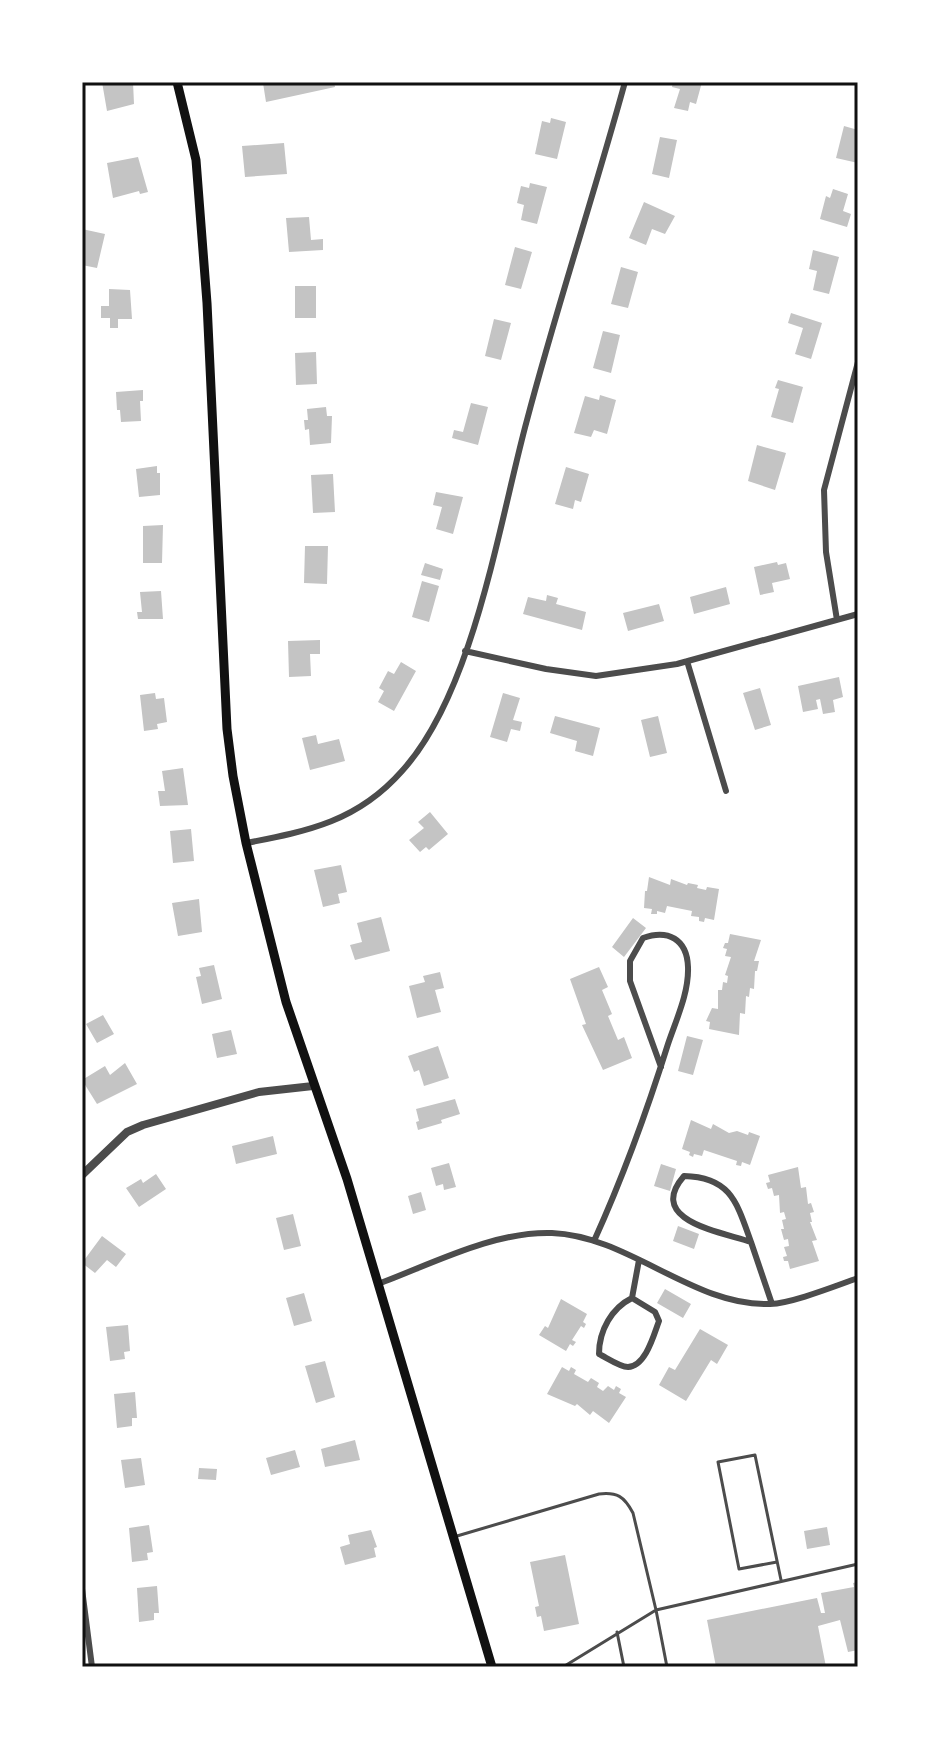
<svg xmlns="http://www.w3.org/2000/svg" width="940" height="1749" viewBox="0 0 940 1749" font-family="'Times New Roman',serif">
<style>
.building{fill:#c4c4c4}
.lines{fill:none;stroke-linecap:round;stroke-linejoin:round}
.service{stroke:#4c4c4c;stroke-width:3}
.minor{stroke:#4c4c4c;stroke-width:6}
.tertiary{stroke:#4c4c4c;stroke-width:8}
.secondary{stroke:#111;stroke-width:9}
.neatline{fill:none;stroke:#111;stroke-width:3}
</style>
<rect width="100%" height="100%" fill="#fff"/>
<path class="building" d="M102,82H133L134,104L107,111Z
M269,82H334L335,87L266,102L263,83Z
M673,82H702L696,104L690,102L688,111L674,108L680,89L672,87Z
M551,118L566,122L557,159L535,154L542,121L550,123Z
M844,126L858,130V163L836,158Z
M660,137L677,140L669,178L652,174Z
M284,143L287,174L245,177L242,146Z
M138,157L148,192L140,194L139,191L113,198L107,163Z
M530,183L547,187L537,224L521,220L524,205L517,203L521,186L529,188Z
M833,189L848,194L843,211L851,214L847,227L820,219L826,196L830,198Z
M644,202L675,216L665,234L652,229L646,245L629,238Z
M309,217L311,240L323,239V250L289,252L286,218Z
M82,229L105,234L97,268L82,265Z
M515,247L532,252L521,289L505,285Z
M813,250L839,257L829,294L813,290L817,271L809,269Z
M621,267L638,272L628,308L611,304Z
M295,286H316V318H295Z
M109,289L130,290L132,319H118V328H110V318H101V306H109Z
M791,313L822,323L811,359L795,354L803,328L788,323Z
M494,319L511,323L501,360L485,356Z
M603,331L620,335L611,373L593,368Z
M316,352L317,384L296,385L295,353Z
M778,380L803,387L793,423L771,417L779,389L775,388Z
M143,390V401H140L141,421L121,422L120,410H117L116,392Z
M600,395L616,400L607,434L594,430L591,437L574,433L585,396L599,400Z
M471,403L488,407L478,445L452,438L454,430L463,432Z
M326,407L327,416H332L331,443L310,445L309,429L305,430L304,420H308L307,409Z
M757,445L786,453L775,490L748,481Z
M157,466V473H160V495L139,497L136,469Z
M566,467L589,474L581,502L575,500L573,509L555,504Z
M333,474L335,512L313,513L311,475Z
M436,492L463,497L453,534L436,529L442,507L433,505Z
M163,525L162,563H143V526Z
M305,546H328L327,584L304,583Z
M777,562L778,565L786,563L790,579L772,583L774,592L760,595L754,567Z
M425,563L443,569L440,580L421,575Z
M422,581L439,586L429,622L412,617Z
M726,587L730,604L694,614L690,597Z
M161,591L163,619H138L137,612H142L140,592Z
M547,595L558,598L556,604L586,612L582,630L523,614L528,597L546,601Z
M659,604L664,621L628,631L623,613Z
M320,640V654H310L311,676L289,677L288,641Z
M401,662L416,671L394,711L378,702L384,691L379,688L388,671L394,674Z
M839,677L843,697L833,700L835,712L823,714L820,699L816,700L818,709L803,712L798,686Z
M760,688L771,725L755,730L743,693Z
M155,693L156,699L164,698L167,722L157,724L158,729L144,731L140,695Z
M503,693L520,698L513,720L522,722L520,731L511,729L507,742L490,737Z
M555,716L600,728L593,756L575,751L577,741L550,733Z
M658,716L667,753L650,757L641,720Z
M316,735L318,744L339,739L345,761L310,770L302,738Z
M183,768L188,805L160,806L158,791H165L162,771Z
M430,812L448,834L429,850L426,847L420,852L409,840L424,828L418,822Z
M191,829L194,861L173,863L170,831Z
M341,865L347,892L338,894L340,903L323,907L314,870Z
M649,877L670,885L671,879L687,885L688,883L698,885L697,888L706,890L707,887L719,889L714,920L705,918L704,922L699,921V917L691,916L692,911L667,906L665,913L657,911V914H651L652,909L644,908L645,891H647Z
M199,899L202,932L178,936L172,903Z
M381,917L390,951L355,960L350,945L362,942L357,923Z
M633,918L646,928L624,957L612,947Z
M730,934L761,940L754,961H759L757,971H755L754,989L750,988L749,997L746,996L745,1014L740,1013L739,1035L709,1029L710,1022L706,1021L712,1008L718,1009V990H722L723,982L727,983L728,976L725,975L731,957L725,956L727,949L723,948L725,943H728Z
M214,965L222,999L202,1004L196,977L201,976L199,968Z
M599,967L608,987L602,990L612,1014L608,1016L618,1040L624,1037L632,1058L603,1070L582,1025L586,1024L570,979Z
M440,972L444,988L435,990L441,1012L417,1018L409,986L425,982L423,976Z
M103,1015L114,1034L97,1043L86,1024Z
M231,1030L237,1054L217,1058L212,1034Z
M687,1036L703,1040L693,1075L678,1071Z
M438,1046L449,1078L424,1086L419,1070L414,1072L408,1056Z
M125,1063L137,1084L97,1104L82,1080L105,1066L110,1075Z
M455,1099L460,1114L441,1120L442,1123L418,1130L416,1122L419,1121L416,1109Z
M691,1120L711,1129L713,1124L729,1133L737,1131L748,1135L749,1132L760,1136L750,1165L742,1162L741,1166L736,1165L737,1161L704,1150L702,1156L694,1154L693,1157L689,1155L690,1152L682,1149Z
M273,1136L277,1154L236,1164L232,1146Z
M449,1163L456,1187L444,1190L443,1184L436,1186L431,1168Z
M661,1164L676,1169L670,1191L654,1186Z
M798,1167L801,1188L806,1187L808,1204L811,1203L814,1212L810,1213L812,1222H810L817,1240L812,1241L819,1261L790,1269L788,1261H784L783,1257L787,1256L784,1247L789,1246L788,1239L784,1240L781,1229H784L782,1220L786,1219L784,1212L780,1213L779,1195L774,1196L772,1188L768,1189L766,1183L770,1182L768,1175Z
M156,1174L166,1189L139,1207L126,1188L141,1179L143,1183Z
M421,1192L426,1210L413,1214L408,1196Z
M293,1214L301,1246L284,1250L276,1218Z
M678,1226L699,1234L694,1249L673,1241Z
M102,1236L126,1254L116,1267L107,1260L95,1273L82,1263Z
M665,1289L691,1304L683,1318L657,1303Z
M304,1293L312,1321L294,1326L286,1298Z
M561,1299L587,1314L583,1322L586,1324L584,1328L581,1326L572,1340L576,1342L573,1346L570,1344L566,1351L539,1335L545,1326L548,1328Z
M128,1325L130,1351L124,1352L125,1359L110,1361L106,1327Z
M700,1329L728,1345L717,1364L711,1360L686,1401L659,1385L669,1367L675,1370Z
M325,1361L335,1397L316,1403L305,1366Z
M562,1367L569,1371L571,1367L576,1370L574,1374L588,1382L591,1378L599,1383L597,1387L603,1391L608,1386L614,1390L616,1386L621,1389L619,1393L626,1397L609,1423L593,1411L590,1415L577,1404L575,1406L547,1394Z
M135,1392L137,1418H132V1426L117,1428L114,1394Z
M355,1440L360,1460L325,1467L321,1449Z
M295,1450L300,1467L271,1475L266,1458Z
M141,1458L145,1485L125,1488L121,1460Z
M199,1468L217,1469L216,1480L198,1479Z
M149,1525L153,1552L147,1553L148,1560L132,1562L129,1528Z
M827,1527L830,1545L807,1549L804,1531Z
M371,1530L377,1547L374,1548L376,1557L345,1565L340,1547L350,1544L348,1535Z
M565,1555L579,1624L544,1631L541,1616L537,1617L535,1607L539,1606L530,1562Z
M858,1582V1650L848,1652L840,1620L818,1626L826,1667H716L707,1620L817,1598L821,1613H825L821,1593L854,1587L853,1583Z
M157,1586L159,1613H154V1620L139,1622L137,1588Z"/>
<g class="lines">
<path class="service" d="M457,1536L599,1494C617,1492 624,1496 633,1513L656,1610L858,1564
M777,1562L739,1569L718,1462L755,1455L781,1580
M617,1632L624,1667
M563,1667L656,1610L667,1667"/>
<path class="minor" d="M837,620L826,552L824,490L858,362
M465,651L546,669L596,676L677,664L858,614
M687,661L726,791
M246,843C309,831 358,821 402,771C474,692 499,523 527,420C557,306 594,195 625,82
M684,1176C731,1177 737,1203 751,1242C722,1232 645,1221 684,1176Z
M594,1241C623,1177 647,1111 668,1044C676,1020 689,993 688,967C687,939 668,929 643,938L630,961V981L661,1067
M751,1242L772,1304
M378,1284C432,1264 494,1231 552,1233C629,1236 694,1307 770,1304C793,1303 835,1286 858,1278
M632,1298L655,1312L659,1321C654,1334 646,1366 628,1367C620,1367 607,1358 599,1354C599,1330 612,1308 632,1298Z
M632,1298L639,1260
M82,1589L92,1667"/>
<path class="tertiary" d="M82,1175L127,1132L143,1125L259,1092L313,1086"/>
<path class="secondary" d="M177,82L196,160L207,303L227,729L233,776L246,843L286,1002L347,1179L492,1667"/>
</g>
<rect width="940" height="1749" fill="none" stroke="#ffffff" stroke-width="168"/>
<rect x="84" y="84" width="772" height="1581" class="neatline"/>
</svg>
